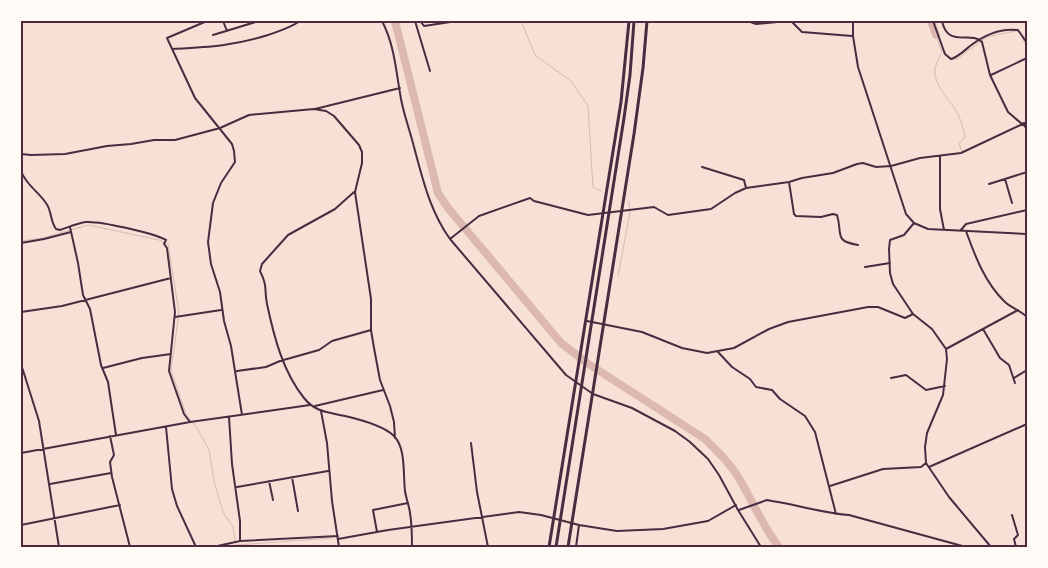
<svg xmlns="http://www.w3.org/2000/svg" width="1048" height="568" viewBox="0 0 1048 568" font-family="Quicksand,sans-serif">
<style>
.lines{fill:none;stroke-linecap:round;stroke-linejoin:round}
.stream{stroke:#dcb8b0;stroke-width:1}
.river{stroke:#dcb8b0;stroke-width:8}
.minor{stroke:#4a2c40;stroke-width:2}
.tertiary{stroke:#4a2c40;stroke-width:2}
.trunk{stroke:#4a2c40;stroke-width:3}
.motorway{stroke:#4a2c40;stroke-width:3}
.neatline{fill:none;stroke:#4a2c40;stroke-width:2}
</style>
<rect width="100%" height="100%" fill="#f7e1d7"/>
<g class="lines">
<path class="stream" d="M521,21L535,55L571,81L588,106L593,187L601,191
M936,35L942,52L950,60L957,59L987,37L1015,31L1019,32
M1022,37L1027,48
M941,54C939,58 936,64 935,69C933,84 949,99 956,111C961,119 963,128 965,137L959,144L962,151
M21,241L43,238L88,225L159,240L168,244L179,313L171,370L186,414L198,430L209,450L214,481L223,512L233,527L236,545L332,538
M618,276L630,212L629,202L627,201"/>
<path class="river" d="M395,21L438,193L448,208L561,343L587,363L705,439C718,452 731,464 740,480C753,502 763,527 779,547
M931,21L936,35"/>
<path class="minor" d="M207,21L167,38L195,98L232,144L234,151L235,162L221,183L213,203L208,242L211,264L220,292L224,321L231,346L242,415
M223,21L227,31
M382,21C395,46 396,72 401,99C404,115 410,131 414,147C423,180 430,211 450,239L566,375L593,394L632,408L675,431L690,442L708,459L719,475L738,510L761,547
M415,21L430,71
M418,21L421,22L424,26L457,21
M748,21L756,24L788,21
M791,21L802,32L852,36
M853,21V36L858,67L906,214L914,223L928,229L1027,234
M933,21L945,54L951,59C958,57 964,51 970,46C984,35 1001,28 1018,30L1027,43
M942,21C948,49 971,30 982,42L990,75L1008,112L1022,124
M213,35L259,21
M172,49C209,47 233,46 268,35C279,31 290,28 300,21
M991,75L1027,58
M315,109L400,88
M1023,123L1027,130
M21,154L31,155L65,154L107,146L131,144L154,140H175L220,128L249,115L314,109L326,111L334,116L359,145L362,152V163L355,192L371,299V330L374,348L380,380L390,406L394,422L395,438
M940,156V209L944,230
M702,167L744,180L746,188
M21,171C26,185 38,191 46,203C52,211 50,221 56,229L60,230C69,227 78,223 86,222C101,221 153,233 166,240L164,244L167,248L175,312L169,371L184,414L190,422
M1005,179L1012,203
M789,182L794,214L796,216L821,217L833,214L837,215C843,234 833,241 858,245
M989,184L1027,172
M354,192L335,209L288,235L262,264L260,271C268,287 264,289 267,304C274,337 283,372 304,398C316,413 329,412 345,416C358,419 384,426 394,436C406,448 403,474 405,491C406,498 409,505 410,513C412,524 412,535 412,547
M914,223L904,235L890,240L889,249L890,273L893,284L913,314L932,329L946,349L947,359L943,395L927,433L925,447L926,463L949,497L991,547
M70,227L78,263L83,295L90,309L101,365L108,382L116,435
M961,230L966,224L1027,210
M966,231C975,256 985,283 1005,302C1011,308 1020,310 1027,317
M450,239L479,216L530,198L534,201L588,215L654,207L668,215L711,209L735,193L746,188L789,182L802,178L833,173L857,164L863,163L876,167L891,166L920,158L961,153L1027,122
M21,243L44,239L71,232
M865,267L890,263
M21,312L62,306L171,278
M175,317L221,310
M983,329L1000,358L1009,365L1015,383
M946,349L1018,310
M718,352L732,367L750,379L756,387L772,390L780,399L805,416L815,432L836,514
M21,364L39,421L59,547
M103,368L142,358L171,354
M237,371L266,367L280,361L319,350L332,341L371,330
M891,378L906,375L926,390L945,386
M1014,378L1027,370
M315,406L383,390
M321,411L327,443L332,501L339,547
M229,417L232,464L240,521V541
M166,427L172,489L177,506L196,547
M110,436L114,455L110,462L112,477L130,547
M471,443L477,492L488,547
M21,453L190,422L310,405
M929,467L1027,424
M292,477L298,511
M269,481L273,500
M50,484L111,473
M830,486L883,469L921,467L926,463
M237,487L328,471
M739,510L767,500L772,501C798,505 823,513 849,515L966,547
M1012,515L1018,535L1014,539L1016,547
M21,525L120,505
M377,532L373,510L408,503
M338,539L388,530L519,512L541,515L579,525L617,531L663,529L708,521L736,505
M213,547L240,541L338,536
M380,547H381
M576,547L579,525"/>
<path class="tertiary" d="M587,321L642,332L682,348L707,353L734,348L769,329L788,322L868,307H878L905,318L913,314"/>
<path class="trunk" d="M549,547L621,102L629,21
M568,547L634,134L643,68L647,21"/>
<path class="motorway" d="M556,547L624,118L630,75L634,21"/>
</g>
<rect width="1048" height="568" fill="none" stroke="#fffaf5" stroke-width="45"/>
<rect x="22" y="22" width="1004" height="524" class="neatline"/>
</svg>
